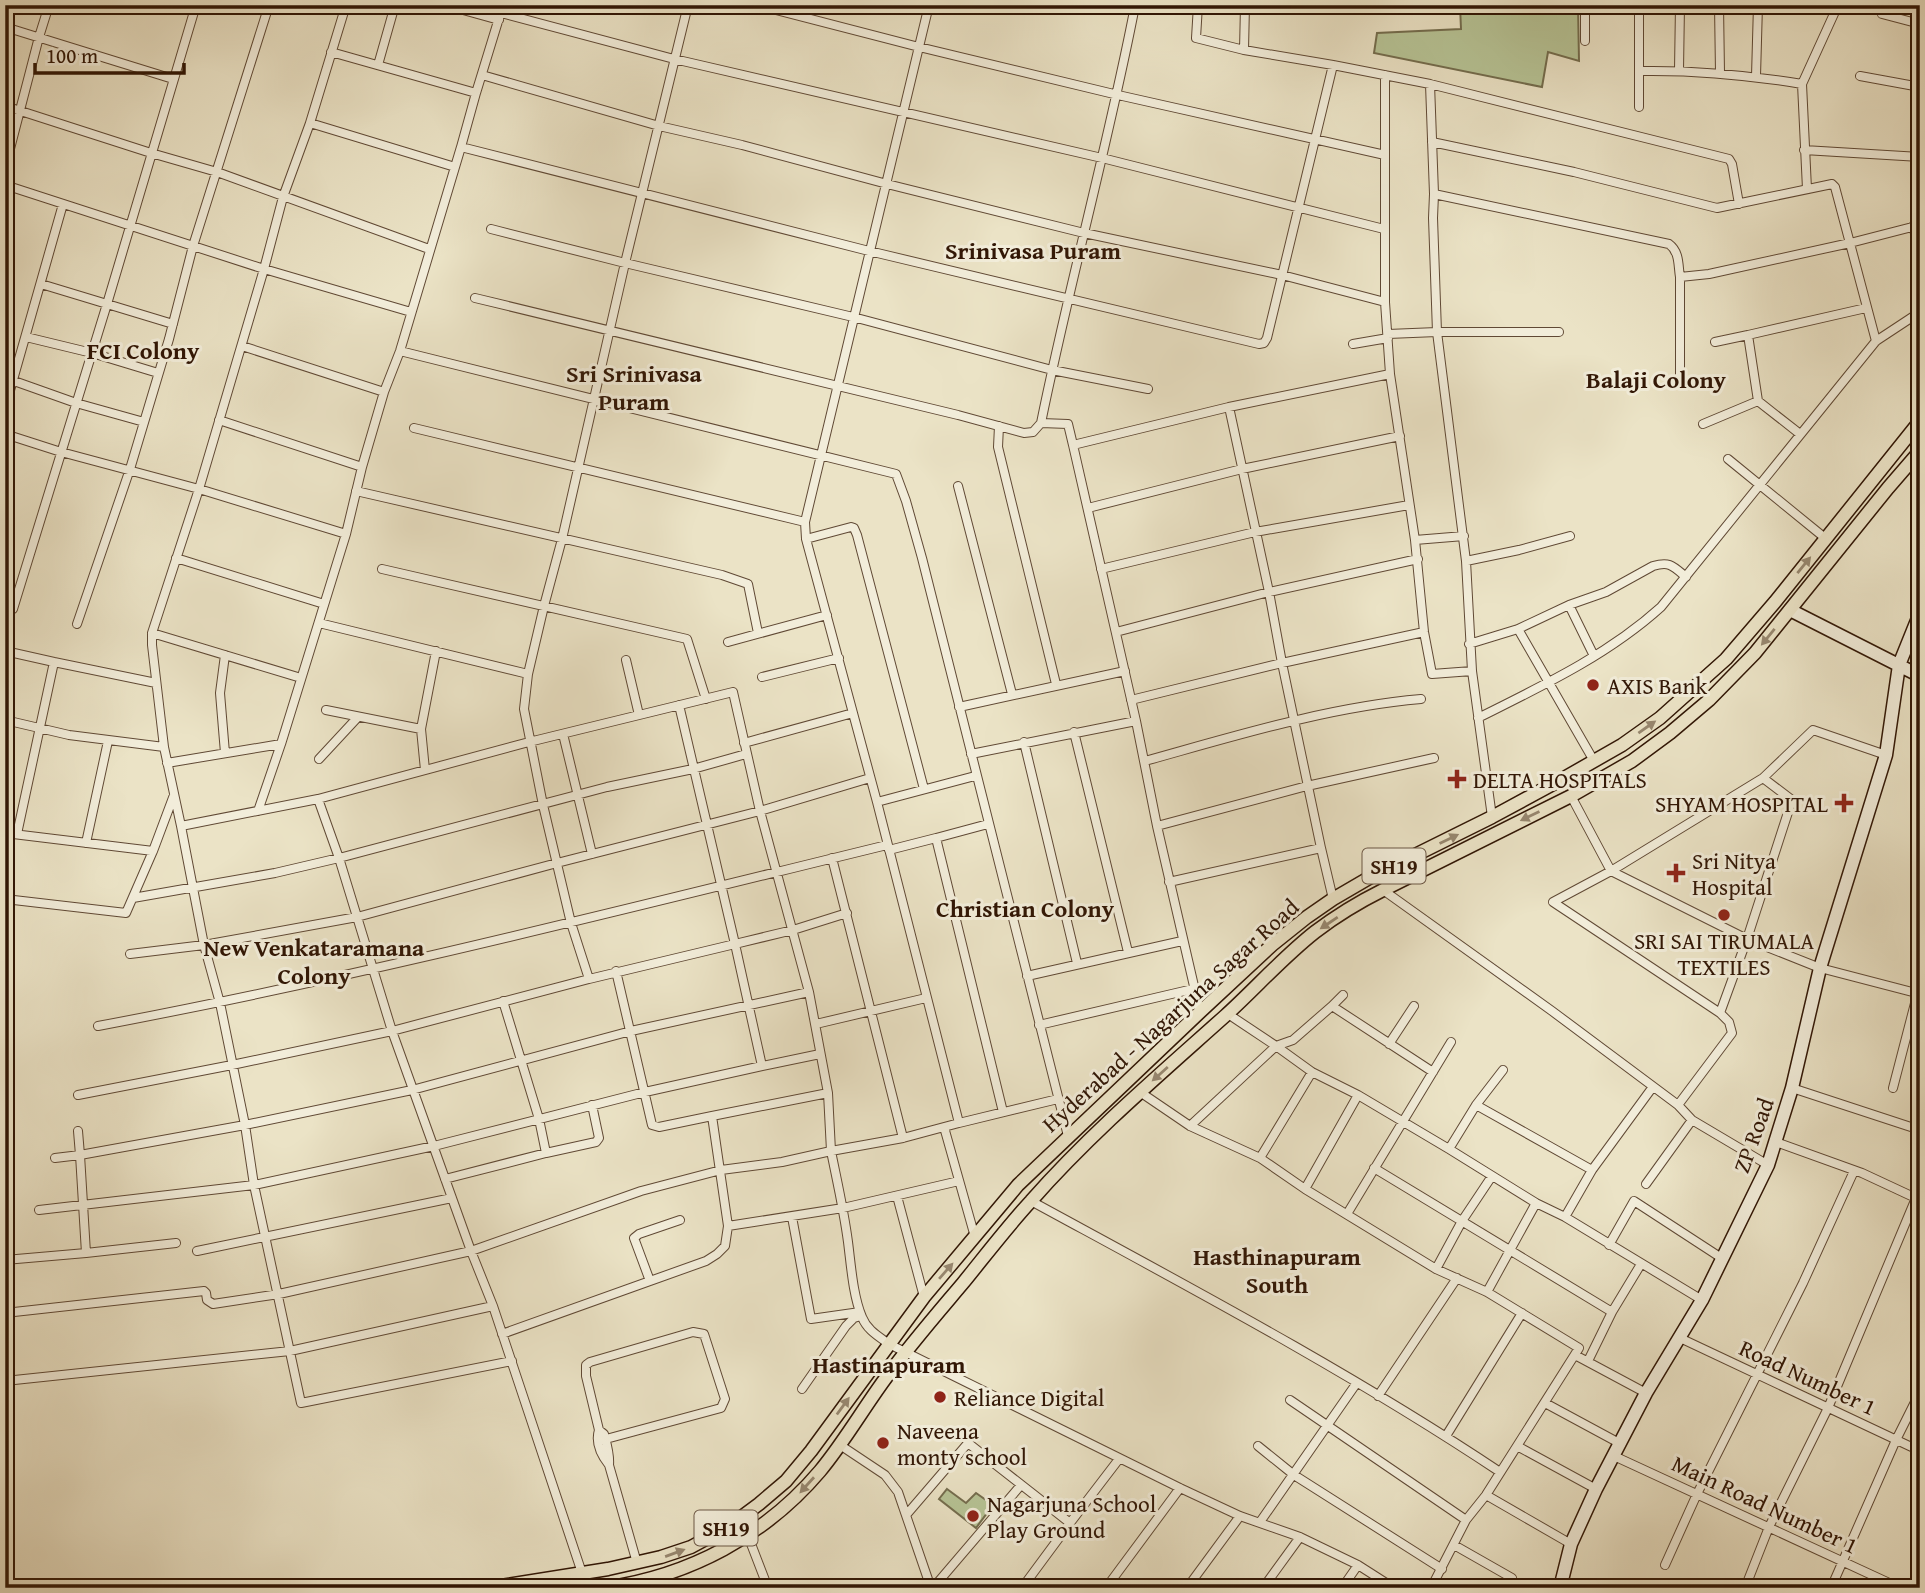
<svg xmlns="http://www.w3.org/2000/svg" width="1925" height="1593" viewBox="0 0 1925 1593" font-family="'Gentium Book Plus',serif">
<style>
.green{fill:#b7c496;stroke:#746d4e;stroke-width:2}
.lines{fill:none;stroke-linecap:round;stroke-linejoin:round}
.street-casing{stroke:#604935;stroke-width:10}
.secondary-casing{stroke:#311605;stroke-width:15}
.primary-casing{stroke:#311605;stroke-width:15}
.street{stroke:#f2edda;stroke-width:8}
.secondary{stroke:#f2edda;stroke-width:12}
.primary{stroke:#ebe3c6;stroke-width:12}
.oneway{fill:#97876f}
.poi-dot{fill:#8f2418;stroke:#f2edda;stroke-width:2.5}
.labels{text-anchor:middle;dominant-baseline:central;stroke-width:6;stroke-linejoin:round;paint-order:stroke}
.shield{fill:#f2edda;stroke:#6b5645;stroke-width:2}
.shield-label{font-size:21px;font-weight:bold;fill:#311605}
.poi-label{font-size:23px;fill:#311605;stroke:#f2edda;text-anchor:start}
.street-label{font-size:23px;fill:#311605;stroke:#f2edda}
.neighbourhood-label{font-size:24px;font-weight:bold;fill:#311605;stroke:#f2edda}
</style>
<rect width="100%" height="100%" fill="#ebe3c6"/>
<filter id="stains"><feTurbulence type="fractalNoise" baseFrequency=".00286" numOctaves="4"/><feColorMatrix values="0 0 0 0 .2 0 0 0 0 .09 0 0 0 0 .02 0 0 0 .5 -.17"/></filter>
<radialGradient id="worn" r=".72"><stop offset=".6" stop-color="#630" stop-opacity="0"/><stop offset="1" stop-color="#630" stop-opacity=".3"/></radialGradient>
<path class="green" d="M1460,5H1578L1579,61L1548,52L1542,87L1374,53L1377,33L1461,29Z
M947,1489L966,1503L976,1493L993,1505L976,1528L939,1499Z"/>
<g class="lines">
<defs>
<path id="street" d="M346,5L310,123L283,197L264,269L199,489L152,633V645L164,747L181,826L204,945L220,1003L245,1125L254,1185L301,1403L512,1361
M445,5L499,20
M757,5L919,47L1118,95L1385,155
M929,5L805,522L806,539L877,802L959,1123L944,1127L975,1237
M1109,5L1134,11
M1198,5L1196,38L1244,50L1333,65L1430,84L1729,159L1732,164L1739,204
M1719,5L1720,73
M501,13L674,59L1102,158L1384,229
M1882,14L1920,24
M5,27L173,79
M1585,41V5
M1244,50L1245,5
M331,52L476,93L461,147L869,251L1259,344L1264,343L1267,338L1333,65
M378,65L395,5
M1679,70L1680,5
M1639,71C1694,70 1748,75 1802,84
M482,75L659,126L742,145L887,184L1084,233L1282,275L1385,302
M1385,75V302L1390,374L1415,540L1424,632L1432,674L1472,671
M1756,76L1758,5
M1860,76L1920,87
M1430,84L1434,194L1433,218L1437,332L1466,561L1472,671L1492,817
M476,93L503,5
M5,106L151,153L217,172L429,249
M1639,107V5
M310,123L455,167
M1432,142L1574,172L1717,208L1832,184L1835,187L1876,341
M1804,150L1920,157
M5,168L39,37L49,5
M5,185L264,269L411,312
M1807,189L1802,84L1838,5
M1434,194L1669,244C1680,252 1678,266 1680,277L1709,274L1850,243L1920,225
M1913,226L1920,252
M491,229L625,263L853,317L1052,370L1148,389
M1680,277V378
M41,284L173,324
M475,298L958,415L1024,433L1033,432L1041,423C1069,285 1107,149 1134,11L1140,5
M1388,334L1437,332H1559
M26,337L92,353L158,373
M1715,342L1748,335
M1353,344L1388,338
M242,346L384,392
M400,351L896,474L906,501L922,558L1068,1136
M14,381L76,403L144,422
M1229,407L1269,592L1282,663L1321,848
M5,408L63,204
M219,420L362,467
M1041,423L1068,424L1073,445
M1703,424L1758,401
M999,426L998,447L1056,684
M414,428L805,522
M5,434L61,452L199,489L346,534
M1800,434L1758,401L1748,335L1866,308
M1728,459L1825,538
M958,486L1012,694
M356,491L722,575L748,584L758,633
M1088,508L1242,469L1400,436
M806,539L851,527L854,528L857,535L924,789
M1415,540L1464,536
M176,558L324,604
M1466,561L1519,550L1570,536
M382,569L687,639L706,699
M1101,569L1255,532L1409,505
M1569,605L1594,656
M13,609L107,304L196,5
M319,623L528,674
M77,624L130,469L169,339L193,246L269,5
M1518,629L1594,761
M1116,632L1269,592L1418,559
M152,633L301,678
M728,642L827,615
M1469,644L1518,629L1569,605L1606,592L1653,566C1670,561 1673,566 1686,577
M5,651L54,662L17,834
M626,660L639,715
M54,662L156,683
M762,677L839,658
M1131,700L1282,663L1424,632
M679,705L735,944L793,930L847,913
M959,707L1125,671
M326,710L421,729
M1478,718C1542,686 1608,655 1661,607L1876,341L1920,312
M5,720L69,735L164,747
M1074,732L1128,952
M563,734L592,854
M1024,742L1077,963
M744,743L853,713
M225,753L220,693L225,655
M971,754L1136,721
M319,759L358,717
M1145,761C1235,736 1328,707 1421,699
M167,763L281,744L346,534L362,467L384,392L400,351L461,147
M425,770L421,729L436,651
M1571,796L1611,871L1747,939L1820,968L1920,994
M318,799L339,858L392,1031L471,1251L493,1306L582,1573
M877,802L975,776
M258,811L281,744
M181,826L318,799L529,742L733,692L760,811L809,992L828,1093L831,1151L903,1138L944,1127
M1157,826L1307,786L1434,758
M5,833L153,851
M936,838L988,824
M86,843L108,741
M889,850L936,838L1003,1112
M832,858L903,1138
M1169,882L1321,848L1333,899
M1383,890L1552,1011L1678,1105L1692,1120L1768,1165
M133,898L275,873L339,858L607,787L693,769L746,754
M5,899L126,913L153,851L174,795
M130,954L204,945L357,917L557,863L760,811L870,778
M616,971L652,1125L659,1127L712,1116
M1027,976L1182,941
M1343,995L1332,1006L1433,1072
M503,1001L539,1119L546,1153
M1200,1012L1157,826L1136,721L1073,445L1229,407L1390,374
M1720,1013L1747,939L1792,800L1763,778
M1228,1014L1276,1046L1312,1072L1358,1095L1449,1149L1536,1203L1565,1217L1702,1300
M816,1024L926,998
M1039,1025L1193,989
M98,1026C364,976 625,909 887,845
M1389,1044L1414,1006
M762,1066L820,1054
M1792,1088L1920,1130
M1893,1088L1920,984
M1140,1092L1190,1126L1260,1158L1305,1189L1436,1269L1487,1292L1579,1348L1486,1495L1466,1520L1431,1588
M78,1095L232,1065L392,1031L589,979L571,923L543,805L524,709L528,674L544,606L562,539L625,263L688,5
M1476,1105L1592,1170
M1678,1105L1732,1033L1729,1022L1720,1013L1553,902L1611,871L1763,778L1813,730L1886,755
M959,1123L1058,1099
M1190,1126L1276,1046L1293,1040L1332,1006
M78,1131L80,1155L245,1125L412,1090L631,1031L809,992
M1776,1142L1862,1173L1920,1200
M1449,1149L1476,1105L1503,1070
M55,1158L80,1155L86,1253
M1260,1158L1312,1072
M1374,1168L1612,1312
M445,1179L546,1153L596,1142L599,1138L592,1105
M1646,1184L1692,1120
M1305,1189L1358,1095
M897,1196L924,1297
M1031,1201C1189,1287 1350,1372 1500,1472
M39,1210L254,1185L434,1146L645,1092L762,1066L735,944L589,979
M1347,1214L1451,1042
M792,1217L811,1319L860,1312
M1565,1217L1592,1170L1652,1088
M728,1226L843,1208L959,1181
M1609,1245L1634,1201L1723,1259
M197,1251L452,1198
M5,1260L86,1253L176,1243
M1436,1269L1462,1221L1492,1176
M650,1281L634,1238L639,1234L680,1220
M1487,1292L1536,1203
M5,1313L204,1291L206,1293L207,1300L213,1304L279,1294L471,1251L641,1191L721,1170L782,1162L831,1151C837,1181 844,1211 848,1242C851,1265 853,1296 862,1317C867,1330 878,1336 889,1344L1180,1488L1240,1516L1300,1537L1358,1565L1394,1588
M502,1334L650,1281L706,1261L717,1254L725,1246L728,1226L712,1116L828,1093
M1680,1338L1920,1451
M1575,1355L1646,1393
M1920,1356L1918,1361L1920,1366
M1588,1361L1612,1312L1641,1264
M5,1381L290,1351L493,1306
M802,1389L846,1326L854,1318L861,1316
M1378,1396L1457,1278
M1290,1400L1466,1520
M1545,1403L1621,1444
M599,1430L604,1434C607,1445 610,1454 609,1465C601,1455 595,1443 599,1430L586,1376V1365L590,1362L693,1332L704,1334L725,1399L721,1408L606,1439
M1446,1436L1522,1313
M840,1445L885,1475L898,1492L931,1588
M1258,1446L1294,1475L1442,1569
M1517,1446L1596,1489
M1614,1456L1900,1588
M609,1465L637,1563
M1486,1495L1571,1544
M907,1514L968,1443L1070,1523L1022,1588
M1260,1522L1356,1384
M1070,1523L1119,1459
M748,1536L768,1588
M1454,1545L1512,1578
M1665,1565L1697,1494L1803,1283L1854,1171
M1029,1580L1040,1588
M933,1588L1021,1485
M1106,1588L1180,1488
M1187,1588L1240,1516
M1263,1588L1300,1537
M1342,1588L1358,1565
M1745,1588L1769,1527L1828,1408L1916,1198
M1831,1588L1896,1440L1920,1392
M1916,1588L1920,1580"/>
<path id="secondary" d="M1790,610L1920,676
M1560,1588L1571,1544L1596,1489L1646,1393L1702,1300L1768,1165L1792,1088L1820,968L1886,755L1899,665L1920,613"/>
<path id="primary" d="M488,1588L608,1569L661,1557L691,1547L728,1527L759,1504L786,1481L811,1451L924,1297L1018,1185L1200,1012L1272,945L1307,917L1333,899L1369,878L1492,817L1566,777L1622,745L1660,718L1726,659L1775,602L1920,421
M605,1588C689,1576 765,1536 820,1471C844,1442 863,1409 885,1379C909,1346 936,1315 963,1283C985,1256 1007,1227 1031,1201C1090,1134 1158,1076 1225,1016C1255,989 1282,958 1315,932C1336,916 1359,902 1383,890L1571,796L1632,761L1670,733L1709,700L1755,653L1888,488L1920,451"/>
</defs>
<use href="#street" class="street-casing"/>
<use href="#secondary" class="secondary-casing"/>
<use href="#primary" class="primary-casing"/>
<use href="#street" class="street"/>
<use href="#secondary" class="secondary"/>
<use href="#primary" class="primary"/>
</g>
<defs><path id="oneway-solid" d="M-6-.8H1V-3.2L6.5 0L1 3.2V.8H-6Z" transform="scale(1.75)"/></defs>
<g class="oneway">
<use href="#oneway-solid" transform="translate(1804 565) rotate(-51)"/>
<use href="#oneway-solid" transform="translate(1768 637) rotate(129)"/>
<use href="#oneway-solid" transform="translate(1647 727) rotate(-35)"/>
<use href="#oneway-solid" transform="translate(1530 816) rotate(154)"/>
<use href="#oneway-solid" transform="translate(1449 839) rotate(-26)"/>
<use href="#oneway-solid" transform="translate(1329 923) rotate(146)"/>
<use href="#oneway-solid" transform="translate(1160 1074) rotate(138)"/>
<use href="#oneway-solid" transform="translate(946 1271) rotate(-49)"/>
<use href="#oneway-solid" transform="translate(843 1406) rotate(-54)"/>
<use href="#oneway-solid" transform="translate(807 1485) rotate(132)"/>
<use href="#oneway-solid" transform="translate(675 1553) rotate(-20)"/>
</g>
<g class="poi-dot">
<circle cx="1593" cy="685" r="7"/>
<path d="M1453.5 768.5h7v7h7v7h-7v7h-7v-7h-7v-7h7z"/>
<path d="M1840.5 792.5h7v7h7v7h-7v7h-7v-7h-7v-7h7z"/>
<path d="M1672.5 862.5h7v7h7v7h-7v7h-7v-7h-7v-7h7z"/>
<circle cx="1724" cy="915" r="7"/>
<circle cx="940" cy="1397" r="7"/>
<circle cx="883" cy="1443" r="7"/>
<circle cx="973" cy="1516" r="7"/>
</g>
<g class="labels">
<g class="shield">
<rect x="1362.5" y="848.5" width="63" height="35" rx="5"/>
<rect x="694.5" y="1510.5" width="63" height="35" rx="5"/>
</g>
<g class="shield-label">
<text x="1394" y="866">SH19</text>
<text x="726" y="1528">SH19</text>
</g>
<g class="poi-label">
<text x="1607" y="685">AXIS Bank</text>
<text x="1473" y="779">DELTA HOSPITALS</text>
<text x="1828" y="803" text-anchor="end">SHYAM HOSPITAL</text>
<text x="1692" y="860">Sri Nitya<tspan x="1692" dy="26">Hospital</tspan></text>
<text x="1724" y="940" text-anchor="middle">SRI SAI TIRUMALA<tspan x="1724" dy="26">TEXTILES</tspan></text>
<text x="954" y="1397">Reliance Digital</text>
<text x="897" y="1430">Naveena<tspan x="897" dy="26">monty school</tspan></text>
<text x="987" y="1503">Nagarjuna School<tspan x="987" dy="26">Play Ground</tspan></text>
</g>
<g class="street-label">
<text transform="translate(1170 1015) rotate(-42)">Hyderabad - Nagarjuna Sagar Road</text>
<text transform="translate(1753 1135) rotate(-70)">ZP Road</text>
<text transform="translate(1808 1377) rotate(25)">Road Number 1</text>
<text transform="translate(1765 1504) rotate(25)">Main Road Number 1</text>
</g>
<g class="neighbourhood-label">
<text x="1033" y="250">Srinivasa Puram</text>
<text x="143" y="350">FCI Colony</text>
<text x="634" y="373">Sri Srinivasa<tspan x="634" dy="28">Puram</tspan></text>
<text x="1656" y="379">Balaji Colony</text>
<text x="1025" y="908">Christian Colony</text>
<text x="314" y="947">New Venkataramana<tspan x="314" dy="28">Colony</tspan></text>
<text x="1277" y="1256">Hasthinapuram<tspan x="1277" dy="28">South</tspan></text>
<text x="889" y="1364">Hastinapuram</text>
</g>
</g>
<rect width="1925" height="1593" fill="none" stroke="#ebe3c6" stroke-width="28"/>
<rect x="7" y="7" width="1911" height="1579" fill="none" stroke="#311605" stroke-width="3.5"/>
<rect x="14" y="14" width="1897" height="1565" fill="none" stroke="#311605" stroke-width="2"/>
<path d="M35 63v10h149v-10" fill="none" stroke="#311605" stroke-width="3.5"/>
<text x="46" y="63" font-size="21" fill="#311605" stroke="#f2edda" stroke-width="5" paint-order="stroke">100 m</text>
<rect width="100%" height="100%" filter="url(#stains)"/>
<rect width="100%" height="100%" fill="url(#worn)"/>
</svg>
